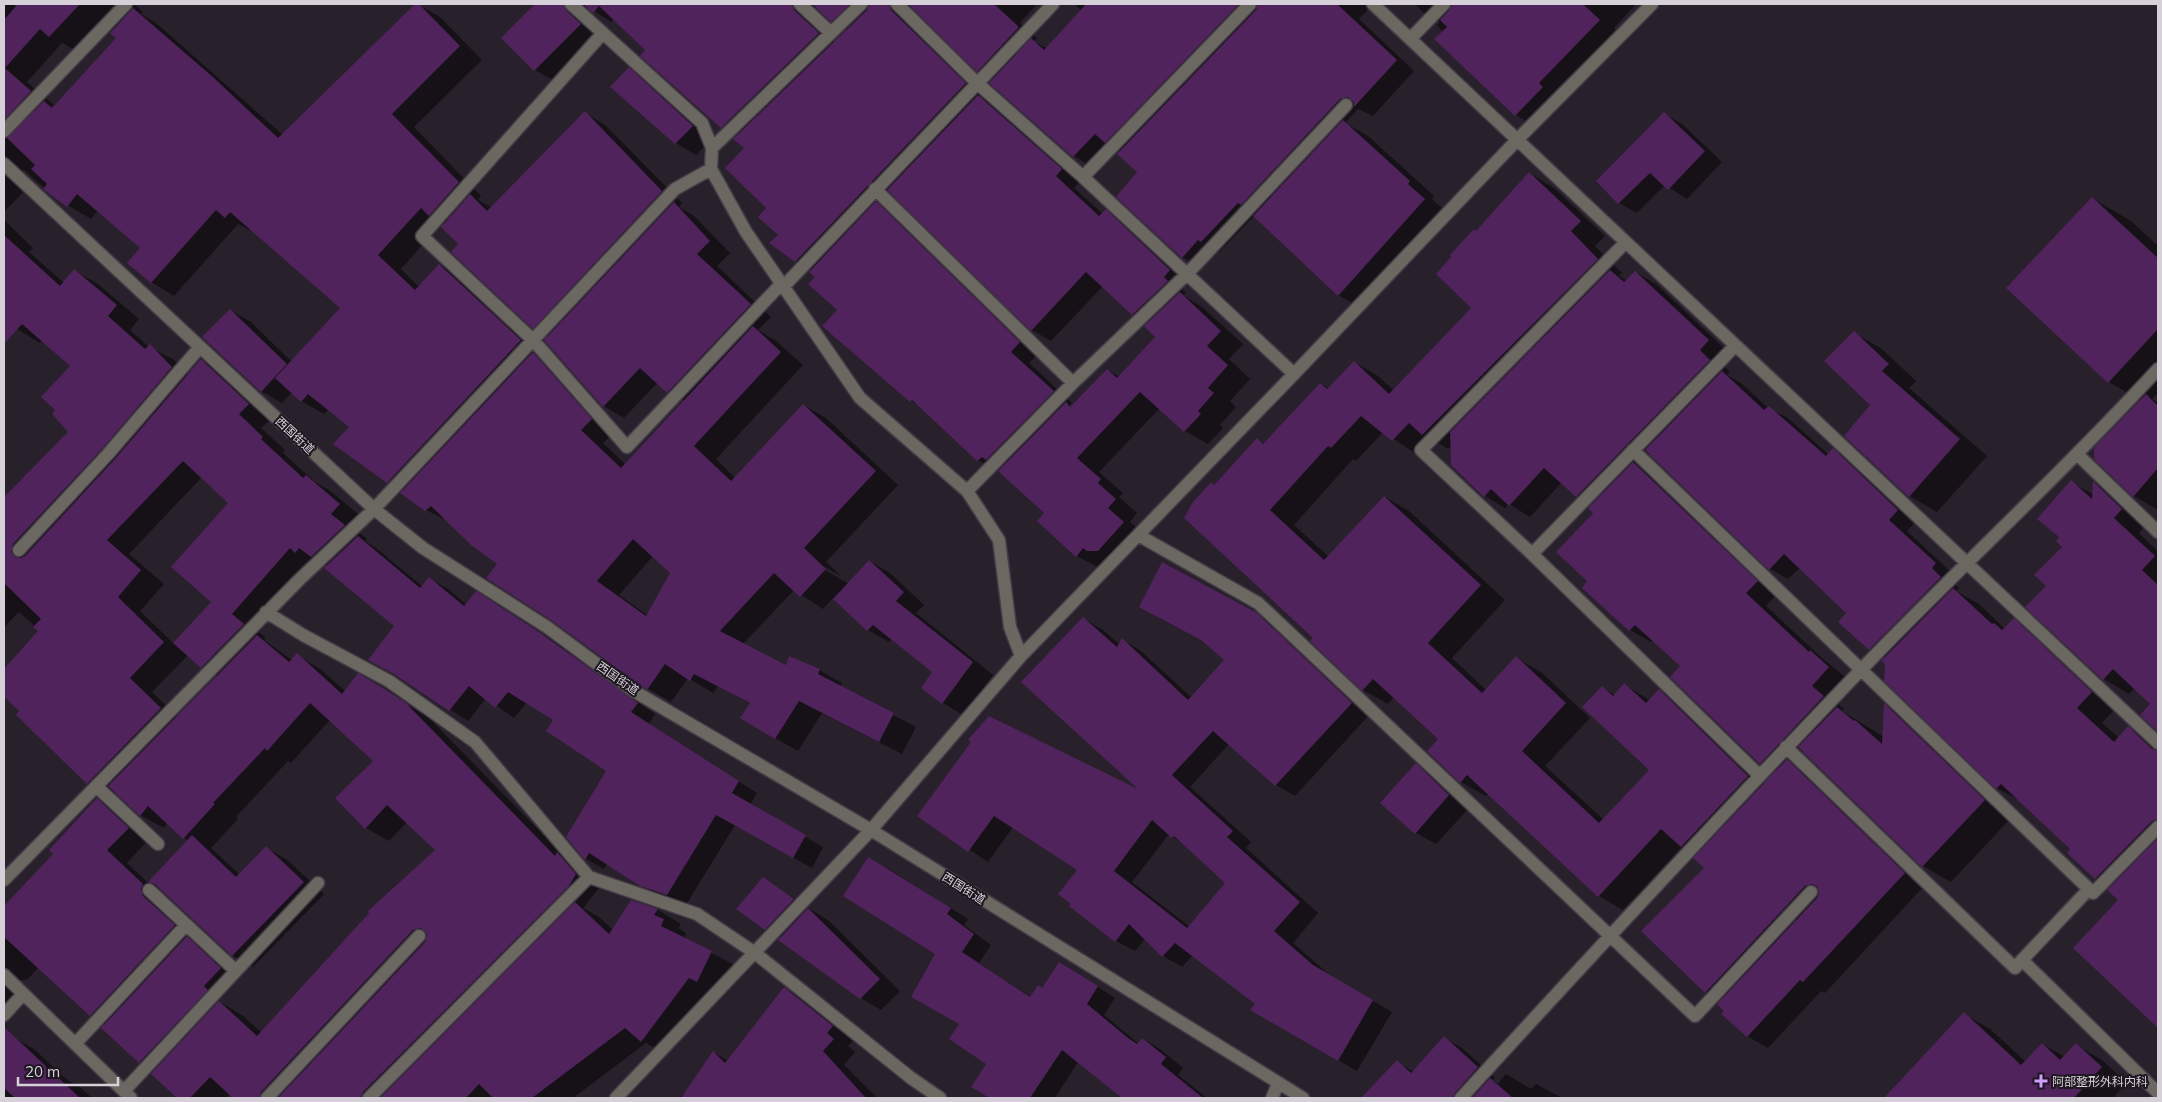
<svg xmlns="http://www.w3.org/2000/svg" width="2162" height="1102" viewBox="0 0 2162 1102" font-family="Mulish,'Noto Sans JP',sans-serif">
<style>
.shadow{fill:#0007;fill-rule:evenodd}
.building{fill:#51235d;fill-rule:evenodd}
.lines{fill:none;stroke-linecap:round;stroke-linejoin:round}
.minor-casing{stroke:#443c46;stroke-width:15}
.minor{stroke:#6b6761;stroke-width:12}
.poi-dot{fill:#cf9eff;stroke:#1e1721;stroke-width:2}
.labels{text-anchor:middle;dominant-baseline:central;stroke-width:4;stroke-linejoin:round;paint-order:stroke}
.street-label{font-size:12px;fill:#d6d1d8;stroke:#1e1721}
.poi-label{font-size:12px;fill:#d6d1d8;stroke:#1e1721;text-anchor:start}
</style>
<rect width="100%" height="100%" fill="#28202a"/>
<path class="shadow" d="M4,4H134L143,12L141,14L156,23L283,135L417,4L440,17L482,60L414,127L481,196L478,200L492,208L585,113L605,125L682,203L679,207L694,216L730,253L717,266L771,317L758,330L776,341L803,365L716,459L735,478L803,405L826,418L898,485L826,562L841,576L821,565L820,567L849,584L869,561L890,573L924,605L916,613L993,675L963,715L943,703L934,672L892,638L889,642L868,630L833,598L823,609L794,590L743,644L786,666L819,670L842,683L840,687L916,727L902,754L822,713L798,751L775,738L751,704L718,686L713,693L688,678L671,702L637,682L450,522L426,510L402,493L403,491L335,444L351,427L329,409L324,414L301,401L292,392L282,403L261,391L230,310L251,322L292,362L342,308L251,228L249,230L238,224L174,296L151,282L142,248L98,210L91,219L57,199L24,170L21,172L26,189L4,212ZM99,21L114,30L118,38L54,109L51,107L54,105L27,82L62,43L73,49ZM443,222L533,328L549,337L604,406L624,418L658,382L668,392L685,401L626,465L603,443L614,433L556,367L540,358L544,354L463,278L440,265L419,287L401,269ZM653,556L671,573L647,615L619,595Z
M537,4H1037L1020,23L1037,38L1034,41L1046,48L1081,10L1074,4H1373L1359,19L1414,71L1373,116L1358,109L1345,123L1368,136L1434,196L1432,199L1448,214L1363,309L1338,295L1254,216L1219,252L1216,250L1200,267L1182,257L1139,172L1121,151L1112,146L1092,167L1074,156L991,83L994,80L978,71L913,6L907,13L983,94L980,97L997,107L1081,181L1074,188L1103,214L1106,211L1125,222L1189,281L1182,289L1186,293L1183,295L1202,307L1243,344L1229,359L1250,379L1230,401L1236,407L1220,425L1223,428L1208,444L1185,431L1160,408L1099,472L1123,493L1119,497L1137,513L1130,522L1145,535L1120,564H1111L1099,568L1077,556L1046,512L998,470L997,471L978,460L919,406L911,401L838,310L812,271L771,243L780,235L745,148L738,136L722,127L614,19L611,22L588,7L583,8L598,35L553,80L535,70L503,38ZM817,7L832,21L848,30L835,42L812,21L813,8ZM891,191L1032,330L1051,341L1103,286L1133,314L1149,323L1157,337L1120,377L1107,370L1072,407L1069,405L1072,403L1029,363L1038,354L895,214L878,204Z
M1415,4H1636L1614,28L1617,31L1534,126L1516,115L1437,25L1440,22L1424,13Z
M629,69L649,81L713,138L696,155L676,143Z
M1664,114L1682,124L1722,162L1687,199L1665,185L1637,213L1619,203Z
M1529,173L1554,188L1605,236L1595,246L1622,273L1619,276L1627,281L1635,272L1656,284L1729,353L1720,363L1730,372L1727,375L1741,383L1768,408L1788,418L1829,455L1833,450L1852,461L1916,521L1907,531L1954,575L1950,579L1959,588L1956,591L1979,604L2005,629L2014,620L2040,635L2117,707L2102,723L2119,738L2129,728L2158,746V1026L2075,948L2120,900L2112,887L2096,878L2068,853L2072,849L2022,802L1997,788L1886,658L1870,649L1848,613L1800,568L1788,579L1770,569L1650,454L1638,466L1654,475L1777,594L1766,606L1823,659L1849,680L1832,699L1844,709L1842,711L1884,737L1885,705L1912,720L2012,817L1951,882L1923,866L1804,751L1792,763L1808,772L1925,885L1825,993L1821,991L1768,1048L1747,1036L1726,1011L1722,1001L1706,992L1643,931L1705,867L1698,855L1683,846L1623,910L1599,896L1489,793L1486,796L1461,782L1439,739L1394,697L1388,704L1363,690L1314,638L1214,485L1257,439L1265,444L1321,384L1328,388L1354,362L1378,376L1394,391L1472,308L1476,232ZM1383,432L1418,455L1432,439L1448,449L1452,445L1485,496L1505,508L1509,504L1530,517L1562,482L1577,496L1593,505L1594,512L1557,552L1589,581L1583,587L1630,630L1651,642L1653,639L1682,666L1760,763L1776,772L1765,784L1684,705L1659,690L1650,700L1624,685L1615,695L1602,688L1651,770L1604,820L1545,766L1590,718L1541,672L1516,658L1486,690L1452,658L1505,600L1409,511L1385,497L1329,557L1294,525L1353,459L1356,461Z
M2092,198L2131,221L2158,246V393L2152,399L2158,403V510L2134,496L2141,401L2109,382Z
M4,220L33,248L29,252L64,283L75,271L98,284L139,319L130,330L149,347L173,359L189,375L201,360L224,373L272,418L261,428L285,450L283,453L315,482L329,490L363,518L353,528L367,539L365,541L376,548L423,587L430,579L448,589L467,605L494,603L561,646L655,714L649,724L757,793L750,805L823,847L812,868L735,825L686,905L660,896L607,864L604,869L586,859L608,771L555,720L527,702L514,718L486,698L468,721L400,677L396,625L328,566L322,562L254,628L266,638L264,640L292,660L297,655L320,669L345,691L381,689L428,717L566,858L580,867L599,888L583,908L599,917L613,930L632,902L658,910L681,924L678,928L686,933L684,939L735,965L665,1054L646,1043L573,1098H235L230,1094L225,1098H179L153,1074L220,1002L243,1016L262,1033L437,850L407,822L389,841L366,828L375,761L330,720L291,763L288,761L236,817L238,819L211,848L240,875L266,848L286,859L324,894L253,967L232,955L161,888L150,882L188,841L168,823L164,828L140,815L116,791L111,796L88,783L4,695V670L40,631L19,612L4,627V498L70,432L71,366L42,340L40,343L17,329L4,318ZM202,477L230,503L213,602L174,644L140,611L164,584L129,554ZM188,655L201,667L217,676L178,717L152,692Z
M1854,333L1882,349L1916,381L1909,388L1987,456L1937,512L1910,496L1846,436L1872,405Z
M2071,482L2094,495V483L2119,497L2147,524L2139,533L2158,552V730L2141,714L2151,704L2135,688L2129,694L2104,679L2048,586L2063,547L2060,537Z
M1256,614L1276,626L1370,714L1295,796L1276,785L1229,744L1190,787L1251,842L1246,848L1318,913L1293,943L1332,977L1392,1012L1357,1071L1252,1010L1257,1004L1193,955L1182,967L1163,956L1145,939L1135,951L1116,941L1078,869L1013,827L988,862L919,816L1143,793L1084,619L1103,630L1120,645L1123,640L1141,651L1192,698L1226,660ZM1169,834L1185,845L1227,883L1190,927L1132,882Z
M1416,765L1437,777L1469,808L1436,844L1416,833Z
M98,800L118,812L148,840L127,863L163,897L195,938L192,941L200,945L233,976L216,994L220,998L153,1069L140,1062L106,1025L90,1015L38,968L28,979L18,981L17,991L4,1005V908L55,854Z
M887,868L968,919L964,925L991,945L979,963L1031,997L1043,989L1078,974L1115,998L1104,1015L1139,1044L1143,1039L1160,1049L1183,1068L1178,1075L1207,1098H1124L1078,1062L1055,1098H988L972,1087L988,1063L961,1024L937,954Z
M763,879L829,921L900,991L881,1010L861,998L781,938L765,929Z
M784,988L806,1001L854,1040L848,1046L855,1052L844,1065L877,1098H679L689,1089L713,1052L728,1061Z
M1964,1014L1990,1029L2026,1062L2042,1044L2065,1057L2076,1045L2102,1060L2127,1083L2113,1098H1885Z
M14,1038L34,1049L66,1079L81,1088L92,1098H4V1048Z
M1444,1038L1462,1048L1495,1078L1492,1080L1498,1084L1506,1074L1531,1089L1536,1084L1562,1098H1471L1462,1093L1457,1098H1368L1365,1095L1397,1062L1414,1072Z"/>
<path class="building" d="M13,4H80L49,37L40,29L5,68L31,91L4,120V20L16,6Z
M415,4H419L460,46L392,114L459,182L429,216L421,208L378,255L415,290L439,264L521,340L387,483L333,444L349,427L308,394L301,402L275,378L340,308L230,212L225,218L216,210L151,283L127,263L140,248L77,194L67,207L43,189L47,184L31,169L35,165L7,138L44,101L52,108L116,38L110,33L133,8L214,78L278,138Z
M535,4H563L566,10L581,24L534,71L501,38Z
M583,4H792L794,10L819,33L721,128L640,56L645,50L599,6L593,13Z
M812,4H850L831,22Z
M869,4H889L891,10L966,83L795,262L769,243L778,235L758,217L766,208L725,168L744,148L733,139L867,10Z
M908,4H994L1019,27L977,72Z
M1086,4H1239L1105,143L1095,134L1073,157L989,83L1031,38L1044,50Z
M1258,4H1337L1397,60L1354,107V102L1348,97L1340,99L1241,205L1238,203L1201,242L1198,240L1182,258L1116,197L1137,172L1117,154L1256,10Z
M1452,4H1583L1600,20L1539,83L1543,87L1515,116L1434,39L1447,27L1440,20L1450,9Z
M629,67L693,126L675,144L610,87Z
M978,95L1062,169L1056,176L1099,216L1106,209L1170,270L1164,277L1168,281L1132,315L1086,272L1031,331L887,190Z
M585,111L662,191L533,329L451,252L458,244L441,227L470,194L487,211Z
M1664,112L1705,151L1668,190L1650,173L1618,204L1596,181Z
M1343,120L1410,181L1408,184L1425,199L1338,296L1253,216Z
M1529,172L1581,221L1571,231L1598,259L1422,435L1409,423L1392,441L1361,416L1331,448L1328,446L1270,510L1324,560L1384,496L1481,585L1428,643L1482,693L1516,656L1566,703L1522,751L1599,823L1649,770L1582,707L1602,686L1613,696L1624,683L1646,703L1659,689L1748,776L1681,847L1661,829L1598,897L1467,775L1460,783L1427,751L1438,739L1373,679L1362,691L1310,641L1313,638L1184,518L1193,502L1211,482L1214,485L1257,438L1263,444L1320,383L1327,389L1354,361L1389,394L1471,308L1436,274L1451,257L1450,255L1474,229L1476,231Z
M2092,197L2158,258V329L2108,383L2006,288Z
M876,201L1020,342L1011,352L1054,391L986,460L982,457L977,461L912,400L910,402L822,326L837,310L808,284L815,277L809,272Z
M674,202L710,241L697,254L751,304L667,393L640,368L603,407L544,340Z
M4,235L60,286L74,269L117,305L108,316L145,349L150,344L172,367L102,449L13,544L11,552L14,556L21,558L25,556L114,460L201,359L249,404L239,414L263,437L261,439L303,478L306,475L340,504L331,514L345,525L311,557L299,548L295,553L290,548L232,614L244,624L201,668L173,643L211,602L171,567L228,503L183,461L107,540L141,570L118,597L164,642L130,678L161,708L87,784L16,715L19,711L4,697V669L38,631L33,627L41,619L4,583V497L68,432L52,414L55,410L41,397L70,366L22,324L4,344Z
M1610,270L1624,282L1635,271L1709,340L1700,350L1710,360L1576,497L1544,468L1509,506L1491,489L1484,497L1451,465L1450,432Z
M1180,292L1221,331L1207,346L1228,365L1208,388L1214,393L1198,411L1201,414L1184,432L1140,392L1077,458L1101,479L1098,483L1116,499L1108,508L1124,522L1098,551H1087L1083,548L1076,557L1037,521L1044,513L998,471L1066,402L1070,407L1107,369L1117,378L1155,337L1144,326Z
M230,309L287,364L261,392L202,337Z
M753,326L781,352L694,446L731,481L803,404L876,471L804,548L826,569L800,597L774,573L720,631L786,665L789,656L820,669L818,674L894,713L879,742L799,701L775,739L740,718L750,703L694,674L690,681L665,664L647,690L551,620L486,578L497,564L471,545L431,506L425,511L400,493L533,352L592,419L581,430L621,468ZM633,539L670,573L646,616L597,581Z
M1854,331L1889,364L1882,371L1960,439L1909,497L1844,436L1870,405L1824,361Z
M1722,371L1764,410L1769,406L1826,456L1833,448L1898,510L1889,520L1936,563L1932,568L1941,577L1869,650L1838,622L1846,613L1784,554L1769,570L1645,450Z
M2146,394L2158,406V468L2133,497L2094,459V448Z
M1633,462L1758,581L1746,593L1809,652L1810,650L1829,667L1812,686L1824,696L1760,764L1670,677L1680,666L1635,625L1629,631L1582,588L1587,581L1556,552L1593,513L1588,508Z
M2071,480L2092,499L2093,481L2122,509L2114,518L2155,556L2142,570L2158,585V732L2140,715L2150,704L2113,669L2103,680L2025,607L2046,586L2034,575L2062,547L2056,541L2059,537L2037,519Z
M358,536L420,588L429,577L464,606L476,591L542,634L638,703L631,712L739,781L732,793L806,835L793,858L716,815L667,895L640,886L589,853L585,860L566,837L606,771L546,731L553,720L508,692L495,708L469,686L449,711L394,674L368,660L394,626L324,568Z
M869,560L904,592L896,601L973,662L942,704L921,688L932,672L873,625L867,631L833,599Z
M1162,562L1257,613L1352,703L1275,786L1213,731L1172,775L1233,831L1227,837L1300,902L1274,931L1313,965L1373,1000L1338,1061L1250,1010L1255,1004L1175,943L1162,957L1129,924L1115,942L1069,906L1071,904L1058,894L1077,870L994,816L968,852L917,816L971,742L968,740L989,716L1138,789L1021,682L1083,617L1117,647L1122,638L1188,700L1224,660L1201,640L1139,607ZM1152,820L1172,838L1174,836L1225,883L1187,928L1114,871Z
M1953,588L1992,624L1994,623L2002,630L2014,618L2092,692L2077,708L2114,742L2128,726L2152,749L2158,751V819L2152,821L2095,879L2067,853L2070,849L2039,820L2001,784L1996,789L1884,681L1885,664L1881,661Z
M257,635L289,662L297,653L342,694L358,673L405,702L555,856L557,852L576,874L569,886L363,1092L361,1098H278L425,942L427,934L421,928L413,930L261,1092L259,1098H233L210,1077L190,1098H177L151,1074L219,1001L257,1036L369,913L368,911L435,850L387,805L365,829L335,798L373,761L310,703L267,751L265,748L213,803L215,804L183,839L148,806L140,816L108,786Z
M1884,703L1985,800L1922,867L1798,747L1837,707L1854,721L1855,720L1882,744Z
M1787,759L1905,873L1803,982L1800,980L1747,1037L1721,1014L1724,1011L1717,1004L1817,898L1819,893L1817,886L1812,884L1805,886L1705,993L1641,931L1704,868L1693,858Z
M1416,763L1449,795L1415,834L1380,803Z
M97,798L129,828L107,850L143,884L141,889L143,896L175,925L90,1016L4,937V906L53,854L49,850Z
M192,835L236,877L266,846L304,882L232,956L155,884L148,882Z
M2158,838V1028L2073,948L2118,900L2107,890Z
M868,857L951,908L947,914L974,934L962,952L1030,997L1038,985L1042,988L1059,962L1098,986L1087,1004L1128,1038L1137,1044L1142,1038L1166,1057L1161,1064L1203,1098H1122L1062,1050L1030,1098H989L971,1087L986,1064L949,1039L959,1024L911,997L935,954L843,896Z
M763,877L794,899L765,930L736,909Z
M631,900L658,909L654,915L664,919L661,926L712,951L697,982L689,978L641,1042L625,1028L532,1098H493L479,1084L466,1098H380L575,902L609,934Z
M808,908L880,979L860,999L778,940Z
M187,936L221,968L204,986L208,990L139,1063L101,1028Z
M784,987L833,1026L827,1033L834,1039L823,1051L866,1098H681L713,1051L725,1063Z
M1964,1012L2021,1065L2042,1043L2060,1060L2076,1043L2102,1067L2074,1098H1884Z
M4,1027L80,1098H15L4,1088Z
M1444,1036L1478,1067L1455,1093L1453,1098H1361L1397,1060L1411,1073Z
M1490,1078L1513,1098H1472Z"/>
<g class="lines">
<defs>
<path id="minor" d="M571,4L702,123L712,148L711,169L746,232L860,398L967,491L999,540L1010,627L1021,656
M800,4L831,33
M897,4L976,82L1083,177L1294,374
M1373,4L2158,743
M603,33L422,236L533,340L627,447L782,283
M1411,38L1444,4
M4,131L126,4
M712,148L861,4
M4,164L374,509L423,548L547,627L632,690L871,830L1303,1098
M1083,177L1250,4
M875,189L1073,383
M1626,242L1421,450L1532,554L1759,775
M784,286L1053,4
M1633,450L2093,893L2158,827
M2077,454L2158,532
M967,491L1073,383L1187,274L1346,105
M1138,535L1258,603L1695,1016L1811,892
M19,550L108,454L200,347
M1532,554L1735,346
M266,612L303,635L389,681L475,742L589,877L697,914L755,953L911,1078L940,1098
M1786,747L2015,968L2022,960L2158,1093
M96,786L158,844
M4,880L299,580L374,509L675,189L711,169
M149,890L236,971
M2022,960L2089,889
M4,975L131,1098
M4,1015L23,994
M75,1044L186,925
M124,1091L318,883
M267,1098L419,936
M369,1098L589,877
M616,1098L871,830L1021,656L1294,374L1518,139L1652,4
M1272,1098L1278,1084
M1461,1098C1601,945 1742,792 1887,643C1977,551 2071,464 2158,369"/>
</defs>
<use href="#minor" class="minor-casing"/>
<use href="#minor" class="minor"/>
</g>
<path class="poi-dot" d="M2038.5 1073.5h5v5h5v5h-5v5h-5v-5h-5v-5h5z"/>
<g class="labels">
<g class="street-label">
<text transform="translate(295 435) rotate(43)">西国街道</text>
<text transform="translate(618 678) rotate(35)">西国街道</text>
<text transform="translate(964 888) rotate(32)">西国街道</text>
</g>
<g class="poi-label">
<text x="2052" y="1081">阿部整形外科内科</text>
</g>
</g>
<rect width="2162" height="1102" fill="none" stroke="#d6d1d8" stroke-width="10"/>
<path d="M18 1077v8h100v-8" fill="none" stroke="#d6d1d8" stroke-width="2.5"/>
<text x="25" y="1077" font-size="15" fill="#d6d1d8" stroke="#1e1721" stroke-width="4" paint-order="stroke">20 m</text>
</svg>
